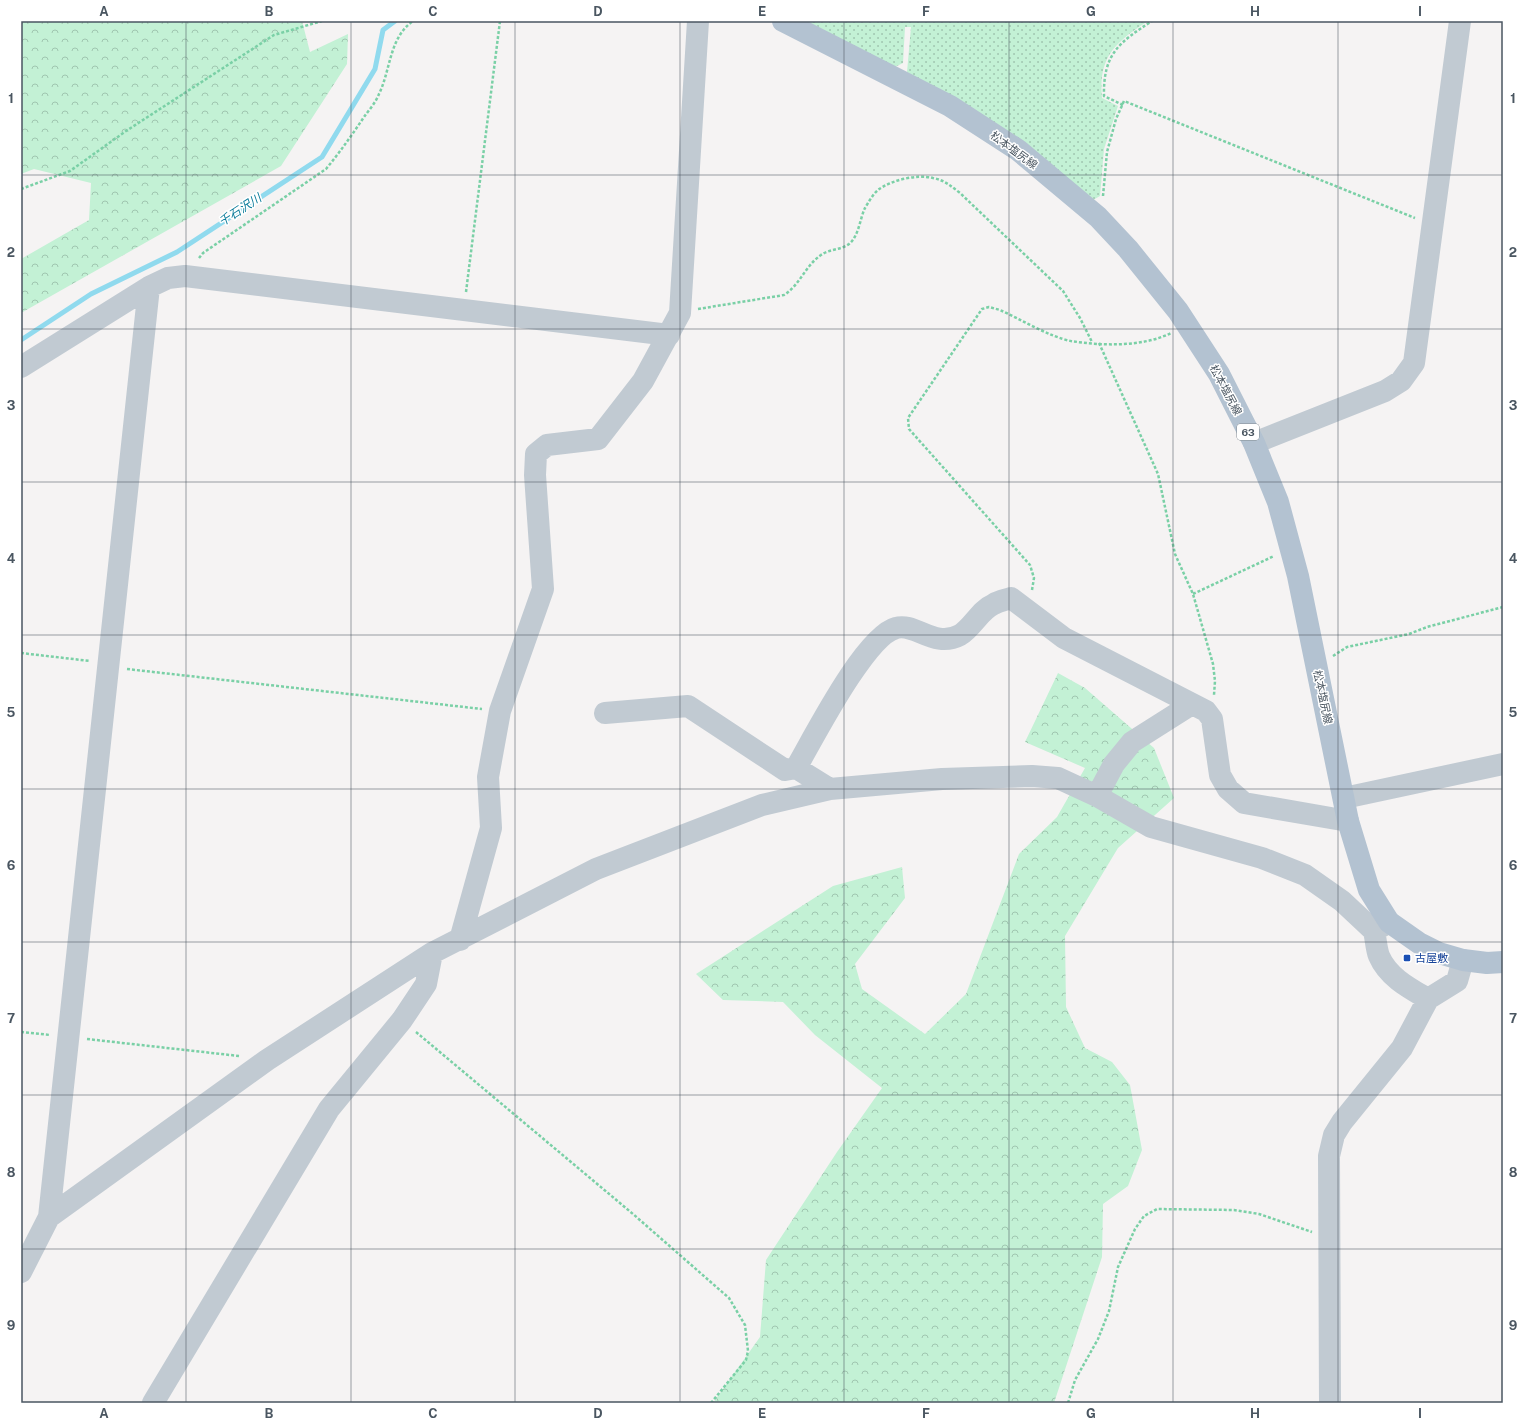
<svg xmlns="http://www.w3.org/2000/svg" width="1524" height="1424" viewBox="0 0 1524 1424" font-family="'Public Sans','Noto Sans JP',sans-serif">
<style>
.grass{fill:url(#grass-dots)}
.forest{fill:url(#forest-crowns)}
.lines{fill:none;stroke-linecap:round;stroke-linejoin:round}
.stream{stroke:#90daee;stroke-width:5}
.path{stroke:#7ad0a6;stroke-width:2.5;stroke-dasharray:3 2;stroke-linecap:butt}
.minor{stroke:#c1cad2;stroke-width:22}
.major{stroke:#b3c2d1;stroke-width:22}
.grid{fill:none;stroke:#4a5661;stroke-width:1;stroke-opacity:0.55}
.transit-dot{fill:#1a4fb4;stroke:#fff;stroke-width:1.5}
.labels{text-anchor:middle;dominant-baseline:central;stroke-width:3;stroke-linejoin:round;paint-order:stroke}
.shield{fill:#fff;stroke:#808990;stroke-width:1}
.shield-label{font-size:10px;font-weight:bold;fill:#4a5661}
.street-label{font-size:11px;fill:#4a5661;stroke:#fff}
.transit-label{font-size:11px;fill:#164399;stroke:#fff;text-anchor:start}
.water-label{font-size:12px;font-style:italic;fill:#0c7c9b;stroke:#fff}
.neatline{fill:none;stroke:#4a5661;stroke-width:1.5}
.grid-label{font-size:13px;text-anchor:middle;font-weight:bold;fill:#4a5661}
</style>
<defs>
<pattern id="grass-dots" width="8" height="8" patternUnits="userSpaceOnUse"><rect width="8" height="8" fill="#c3f1d5"/><path d="M2 2h.1M6 6h.1" fill="none" stroke="#a0c6b0" stroke-width="1.8" stroke-linecap="round"/></pattern>
<pattern id="forest-crowns" width="20" height="18" patternUnits="userSpaceOnUse"><rect width="20" height="18" fill="#c3f1d5"/><path d="M2 6a3 3 0 1 1 6 0M12 15a3 3 0 1 1 6 0" fill="none" stroke="#a0c6b0"/></pattern>
</defs>
<rect width="100%" height="100%" fill="#f5f3f3"/>
<path class="grass" d="M806,21H1148C1116,42 1098,56 1102,98L1118,106L1104,149L1100,196L1093,200L907,72L911,27H905L903,63L895,67Z"/>
<path class="forest" d="M21,21H302L310,52L348,34L347,64L281,166L21,313V259L89,220L91,183L34,169L21,174Z
M1058,673L1085,688L1154,748L1174,798L1118,848L1065,936L1066,1007L1085,1048L1112,1062L1130,1085L1142,1150L1128,1186L1103,1204L1102,1257L1054,1403H713L760,1337L766,1260L837,1152L882,1088L815,1035L783,1002L723,1000L696,974L833,886L902,867L905,898L855,964L862,989L925,1034L966,994L1019,854L1057,817L1085,768L1025,742Z"/>
<g class="lines">
<path class="stream" d="M21,340L91,294L177,252L322,157L375,69L383,30L395,21"/>
<path class="path" d="M1123,105L1104,96C1103,53 1120,42 1152,21
M21,189L70,171L126,131L274,35L322,21
M1103,196L1107,152L1116,119L1124,101L1415,218
M199,258L203,253L326,169C340,152 352,135 364,117C369,110 376,102 379,94C391,69 389,38 413,21
M466,292L500,21
M698,309L784,295C800,285 805,266 821,255C829,249 841,250 849,244C859,236 860,218 865,208C868,203 873,194 878,190C891,180 917,174 933,178C944,180 951,186 960,193L1063,291L1080,318L1092,342
M1099,343L1158,474L1175,554L1193,594L1213,664L1215,681L1214,695
M1032,590L1034,578L1030,565L909,429L908,418L982,309L989,307L1000,310C1020,319 1050,337 1071,341C1102,346 1143,347 1171,333
M1193,594L1274,556
M21,653L90,661
M1333,656L1347,647L1409,634L1427,627L1503,607
M127,669L482,709
M21,1032L50,1035
M416,1032L633,1214L729,1298L745,1325L748,1351L746,1360L711,1403
M87,1039L239,1056
M1068,1403L1075,1380L1098,1339L1109,1311L1118,1267L1135,1229L1144,1216L1157,1209L1234,1210L1259,1214L1312,1232"/>
<path class="minor" d="M21,367L149,287L168,278L185,276L669,335
M1254,443L1385,391L1401,381L1414,363L1460,21
M605,713L688,706L785,770L796,768
M830,789L796,768C813,739 865,636 896,628C915,622 934,649 960,635C973,627 980,610 994,604C999,601 1005,600 1011,598L1064,638L1206,711L1212,719L1220,775L1228,789L1244,803L1348,821
M1097,796L1114,764L1132,742L1192,704
M1344,798L1503,764
M1374,931C1376,939 1376,948 1379,956C1388,977 1409,988 1428,999
M460,940L491,828L488,777L500,711L543,589L535,475L536,454L547,445L598,439L643,381L680,313L698,21
M49,1217L149,287
M21,1272L49,1217L267,1060L432,953L596,869L762,805L830,789L942,779L1032,776L1058,778L1097,796L1151,827L1262,858L1305,875L1342,901L1374,931L1389,922
M153,1403L329,1109L402,1020L426,984L432,953
M1330,1403L1329,1156L1334,1135L1342,1122L1402,1048L1428,999L1457,981L1463,960"/>
<path class="major" d="M783,21L950,106L1018,150L1098,217L1128,249L1178,311L1219,374L1254,443L1278,502L1298,576L1348,821L1369,890L1389,922L1419,943L1439,953L1463,960L1487,963L1503,962"/>
</g>
<path class="grid" d="M186,21V1403M351,21V1403M515,21V1403M680,21V1403M844,21V1403M1009,21V1403M1173,21V1403M1338,21V1403M21,175H1503M21,329H1503M21,482H1503M21,635H1503M21,789H1503M21,942H1503M21,1095H1503M21,1249H1503"/>
<rect class="transit-dot" x="1403" y="954" width="8" height="8" rx="2"/>
<g class="labels">
<rect class="shield" x="1237" y="424" width="22" height="16" rx="3"/>
<g class="shield-label">
<text x="1248" y="432">63</text>
</g>
<g class="street-label">
<text transform="translate(1014 150) rotate(36)">松本塩尻線</text>
<text transform="translate(1226 390) rotate(62)">松本塩尻線</text>
<text transform="translate(1323 697) rotate(78)">松本塩尻線</text>
</g>
<g class="transit-label">
<text x="1415" y="958">古屋敷</text>
</g>
<g class="water-label">
<text transform="translate(240 210) rotate(-33)">千石沢川</text>
</g>
</g>
<rect width="1524" height="1424" fill="none" stroke="#ffffff" stroke-width="44"/>
<rect x="22" y="22" width="1480" height="1380" class="neatline"/>
<g class="grid-label">
<text x="104" y="16">A</text>
<text x="269" y="16">B</text>
<text x="433" y="16">C</text>
<text x="598" y="16">D</text>
<text x="762" y="16">E</text>
<text x="926" y="16">F</text>
<text x="1091" y="16">G</text>
<text x="1255" y="16">H</text>
<text x="1420" y="16">I</text>
<text x="11" y="103">1</text>
<text x="1513" y="103">1</text>
<text x="11" y="257">2</text>
<text x="1513" y="257">2</text>
<text x="11" y="410">3</text>
<text x="1513" y="410">3</text>
<text x="11" y="563">4</text>
<text x="1513" y="563">4</text>
<text x="11" y="717">5</text>
<text x="1513" y="717">5</text>
<text x="11" y="870">6</text>
<text x="1513" y="870">6</text>
<text x="11" y="1023">7</text>
<text x="1513" y="1023">7</text>
<text x="11" y="1177">8</text>
<text x="1513" y="1177">8</text>
<text x="11" y="1330">9</text>
<text x="1513" y="1330">9</text>
<text x="104" y="1418">A</text>
<text x="269" y="1418">B</text>
<text x="433" y="1418">C</text>
<text x="598" y="1418">D</text>
<text x="762" y="1418">E</text>
<text x="926" y="1418">F</text>
<text x="1091" y="1418">G</text>
<text x="1255" y="1418">H</text>
<text x="1420" y="1418">I</text>
</g>
</svg>
